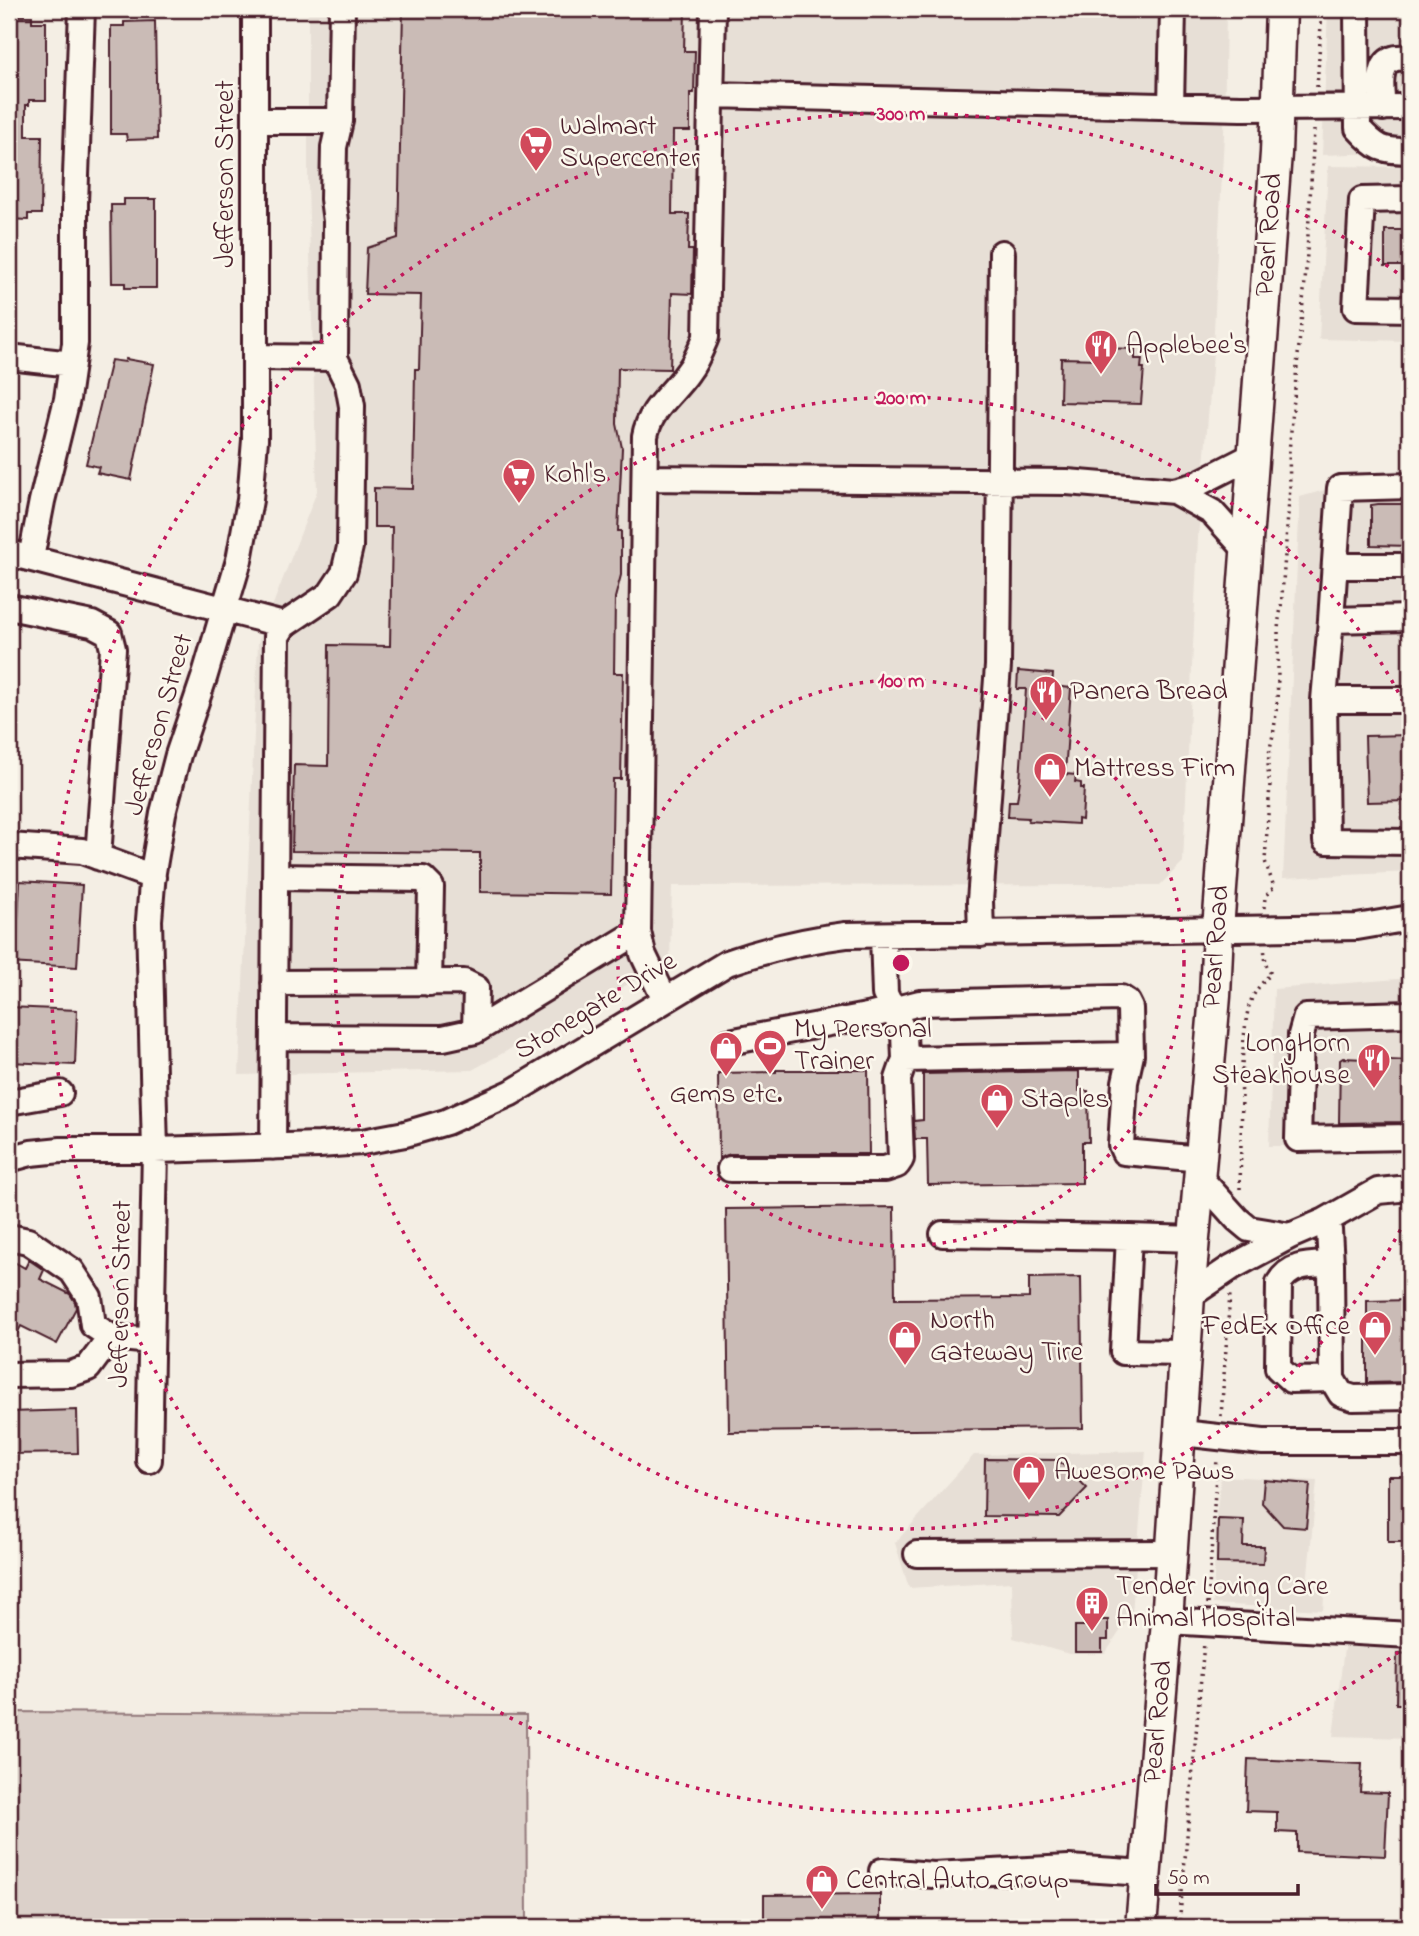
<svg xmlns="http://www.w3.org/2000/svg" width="1419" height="1936" viewBox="0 0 1419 1936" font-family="'Indie Flower',sans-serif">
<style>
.built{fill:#e7dfd6}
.green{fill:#dbd0c9;stroke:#92787a;stroke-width:2}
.building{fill:#cabbb6;stroke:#4a1f2b;stroke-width:2}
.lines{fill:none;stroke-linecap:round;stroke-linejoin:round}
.minor-casing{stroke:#4a1f2b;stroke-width:30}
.major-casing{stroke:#4a1f2b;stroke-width:35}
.path{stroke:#4a1f2b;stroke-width:3.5;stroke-dasharray:2 5;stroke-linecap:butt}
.minor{stroke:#fbf7ec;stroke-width:24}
.major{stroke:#fbf7ec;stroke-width:30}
.ring{fill:none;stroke:#c2185b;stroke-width:3.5;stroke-dasharray:3.5 7}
.labels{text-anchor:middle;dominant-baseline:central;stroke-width:5;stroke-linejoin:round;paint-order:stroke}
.poi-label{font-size:28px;fill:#4a1f2b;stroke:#fbf7ec;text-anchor:start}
.street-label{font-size:28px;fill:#4a1f2b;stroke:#fbf7ec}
.centre{fill:#c2185b;stroke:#fbf7ec;stroke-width:3.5}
.ring-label{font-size:21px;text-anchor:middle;font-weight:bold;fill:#c2185b;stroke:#fbf7ec;stroke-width:5;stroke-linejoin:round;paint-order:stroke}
</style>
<rect width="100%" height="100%" fill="#f4eee4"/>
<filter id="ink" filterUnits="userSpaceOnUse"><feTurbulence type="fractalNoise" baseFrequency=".0143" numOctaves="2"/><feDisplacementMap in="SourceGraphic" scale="14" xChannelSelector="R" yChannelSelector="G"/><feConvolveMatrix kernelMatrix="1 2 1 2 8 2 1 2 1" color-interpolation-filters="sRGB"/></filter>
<g filter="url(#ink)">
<path class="built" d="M308,9H1226L1224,135L1212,369L1198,538L1183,862L1160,885L672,886L670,961L472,1070L239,1075L258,643L317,491L308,185Z
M1328,9H1410V152L1322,155Z
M1328,166L1410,167V341L1319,339Z
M1410,466V872L1283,878L1300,497Z
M1410,978V1146H1269L1274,989Z
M1146,1451L1132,1613L1105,1654H1069L1013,1638L1012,1582L909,1588L895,1543L974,1455Z
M1221,1476L1317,1481L1307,1584L1325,1586L1323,1610L1213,1604L1216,1517Z
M1344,1621L1410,1622V1738L1333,1736L1345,1641Z"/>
<path class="green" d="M9,1712L526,1715L527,1927H9Z"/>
<path class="building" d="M403,9H685L684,51H695L694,93H690V131H673L672,214H689L688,250H693L692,294L672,293L670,369L618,368L617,424L622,448L618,531H621V575L615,598L614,673H623L621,779H613L611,894L480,892V853L292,851L294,765L328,766L329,645L390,646L392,527H374V488L413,489L415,369H419L421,295L365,294L367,248L398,238Z
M9,16H32V22H46V100H29V105H26V136H42L41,214H28V220L9,219Z
M155,21L157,139L127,140L126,134H111V26H124V22Z
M124,199H156V288H125V283H112L111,205H124Z
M1385,230H1410V266H1385Z
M1102,348L1135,349V359H1142L1141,368H1144L1141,404L1060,402L1061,358L1102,359Z
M126,359L154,364L131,480L97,473L99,467L86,464L111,360L125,362Z
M1378,504H1410V546L1371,545V505Z
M1018,671L1053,674L1052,686L1071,688L1065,774L1076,775L1075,782L1081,783V788H1084L1082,820L1078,819V824L1028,821L1029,818L1008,817L1009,801H1017L1020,780L1026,689H1017Z
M1410,735V801L1367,802L1365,736Z
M20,881L82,885L77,967L9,963V939L17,940Z
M9,1007L77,1010L75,1065L9,1062Z
M1343,1058L1409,1061L1408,1098H1403V1122L1339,1123L1340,1060Z
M776,1070H868L869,1154H730L719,1159L718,1073L776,1072Z
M1079,1071V1091H1088L1089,1142H1082V1183L928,1185L927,1139H915L914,1121L923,1120V1074Z
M894,1207L895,1299L1029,1298V1278L1081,1277L1083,1428L729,1432L726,1209Z
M9,1259L25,1268L29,1260L44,1270L40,1279L70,1294L75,1302L76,1308L57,1344L21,1326L9,1349Z
M1410,1300V1382L1367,1383V1301Z
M77,1410L78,1453L9,1454V1412Z
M985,1459L1058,1460L1087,1488L1059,1517L984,1516Z
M1388,1476H1410V1542H1388Z
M1264,1480L1310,1484L1306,1528L1283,1526L1262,1503Z
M1218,1519L1244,1520L1243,1546H1264L1263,1564L1217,1563Z
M1087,1620H1108V1640H1102V1652H1075V1626H1087Z
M1397,1653L1410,1654V1704H1396Z
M1248,1759L1362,1764L1360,1792L1388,1793L1385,1856L1297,1852V1833L1277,1832V1812L1246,1811Z
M880,1894V1927H764V1895Z"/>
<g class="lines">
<defs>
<path id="minor" d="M1357,9L1358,128C1377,149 1382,151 1410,151
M712,95L1241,108L1410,107
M1171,106L1173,9
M1383,108C1382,94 1376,65 1393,59C1397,57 1405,58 1410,58
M256,121H340
M1410,199L1362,200L1356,308L1410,309
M9,357L72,364
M255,357L335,358
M645,478L1067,482L1174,491L1193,486L1254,455
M1410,486L1340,488L1331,620L1410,618
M1174,491L1212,512L1247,551
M9,553L284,625
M31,558L42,501L67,399L75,343V203L82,9
M1335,566H1410
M9,607L92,624L109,633L113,649L98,857
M1331,620L1324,700L1326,841L1410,842
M1324,700H1410
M9,846L82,851L153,877
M275,877L423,879L431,887L429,983
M981,934L980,901L998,666L1002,253
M274,983L464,982L476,988L475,1031
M665,1000L643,954L638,932L645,436C650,408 673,394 688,372C696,362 701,349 706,337L713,9
M1410,1014L1306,1017L1301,1035L1298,1139L1410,1137
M274,1037L443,1038L475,1031L638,932
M729,1042L872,1015L920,1003L1121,998L1127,1002L1130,1008L1131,1055L1125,1082L1121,1145L1124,1152L1202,1159
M905,1059L1131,1055
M9,1102L60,1093
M273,1147L277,636L284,625L330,594L344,573L350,547L352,406L348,384L335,358L336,221L333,199L334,147L340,121L342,9
M9,1159L31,1153L61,1150H155L319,1145L362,1142L405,1134L446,1122L511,1093L727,963C767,949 805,940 846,935L1357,927L1410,918
M730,1169H885L897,1165L901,1159L898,1079L905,1059L904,1033L885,994L883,935
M1200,1178L1237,1219L1249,1229L1290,1236
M1325,1221L1329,1230L1331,1264L1332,1379L1341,1394L1353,1398L1410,1397
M943,1234L1129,1237
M9,1237L28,1241L72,1271L89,1297L93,1325L111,1337L151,1341
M1331,1264C1310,1265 1291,1263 1279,1283L1278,1368L1291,1380L1332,1379
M1189,1296L1232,1267L1290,1236L1325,1221L1378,1191L1410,1188
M1186,1353L1123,1352L1129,1237L1195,1239
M9,1375L71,1374L88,1368L111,1337
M1182,1433L1263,1442H1410
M149,1460L155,1150L149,920L153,872L163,813L178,755L204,678L239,560L250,500L255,440V9
M917,1554L1172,1553
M1167,1621L1410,1635
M882,1871L933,1875L1069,1868L1145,1873"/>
<path id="major" d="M1141,1927L1167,1621L1189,1296L1215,996L1218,929L1276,153L1281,9"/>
</defs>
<use href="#minor" class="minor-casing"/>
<use href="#major" class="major-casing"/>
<path class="path" d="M1317,87L1322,9
M1264,908L1265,897L1274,887L1265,861L1270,784C1266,767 1269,752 1273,735C1277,713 1278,687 1278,664C1279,645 1276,628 1281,609L1290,487L1289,452L1306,270L1314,130
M1240,1189L1242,1096C1240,1079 1244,1024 1249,1006C1253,993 1261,983 1271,974L1266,964L1264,947
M1221,1416L1230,1294
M1208,1604L1217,1458
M1179,1927L1204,1643"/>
<use href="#minor" class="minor"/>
<use href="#major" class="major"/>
</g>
</g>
<g class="ring">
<circle cx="901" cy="963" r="283"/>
<path d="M1410 1211A566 566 0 1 1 1410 715"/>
<path d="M1407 1646A850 850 0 1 1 1407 280"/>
</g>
<defs>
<symbol id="supermarket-pin" viewBox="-11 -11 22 30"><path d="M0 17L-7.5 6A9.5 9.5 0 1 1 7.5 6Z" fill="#d1495b" stroke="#fbf7ec"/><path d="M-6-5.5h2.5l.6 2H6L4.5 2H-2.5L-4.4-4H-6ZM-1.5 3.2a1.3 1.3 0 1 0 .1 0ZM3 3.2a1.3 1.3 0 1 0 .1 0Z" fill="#fff"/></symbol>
<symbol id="restaurant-pin" viewBox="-11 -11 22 30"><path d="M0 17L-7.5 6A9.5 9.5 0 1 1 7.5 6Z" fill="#d1495b" stroke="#fbf7ec"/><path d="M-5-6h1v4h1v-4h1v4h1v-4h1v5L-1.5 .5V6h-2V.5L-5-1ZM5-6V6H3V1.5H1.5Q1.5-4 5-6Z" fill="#fff"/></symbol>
<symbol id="shop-pin" viewBox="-11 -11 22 30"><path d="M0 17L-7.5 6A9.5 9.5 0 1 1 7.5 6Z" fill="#d1495b" stroke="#fbf7ec"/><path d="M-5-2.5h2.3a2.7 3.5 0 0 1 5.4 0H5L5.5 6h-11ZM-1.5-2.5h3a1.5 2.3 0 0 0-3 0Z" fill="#fff"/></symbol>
<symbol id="stadium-pin" viewBox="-11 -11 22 30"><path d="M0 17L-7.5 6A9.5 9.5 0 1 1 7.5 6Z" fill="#d1495b" stroke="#fbf7ec"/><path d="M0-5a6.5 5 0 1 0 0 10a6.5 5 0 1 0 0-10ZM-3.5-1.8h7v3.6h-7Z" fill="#fff"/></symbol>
<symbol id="building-pin" viewBox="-11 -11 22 30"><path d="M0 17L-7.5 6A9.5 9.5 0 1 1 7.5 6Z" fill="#d1495b" stroke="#fbf7ec"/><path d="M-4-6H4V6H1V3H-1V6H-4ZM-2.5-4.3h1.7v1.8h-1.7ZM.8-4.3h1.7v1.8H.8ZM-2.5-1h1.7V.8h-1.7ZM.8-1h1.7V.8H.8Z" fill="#fff"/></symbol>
</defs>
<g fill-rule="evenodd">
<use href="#supermarket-pin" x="517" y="124" width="38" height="52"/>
<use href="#restaurant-pin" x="1082" y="327" width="38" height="52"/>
<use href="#supermarket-pin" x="500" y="456" width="38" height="52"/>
<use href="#restaurant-pin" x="1027" y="673" width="38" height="52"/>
<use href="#shop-pin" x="1031" y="750" width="38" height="52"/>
<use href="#stadium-pin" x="751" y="1027" width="38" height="52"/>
<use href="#shop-pin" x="707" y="1029" width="38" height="52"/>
<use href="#restaurant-pin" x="1355" y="1041" width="38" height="52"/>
<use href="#shop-pin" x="978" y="1081" width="38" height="52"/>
<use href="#shop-pin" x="1356" y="1308" width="38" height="52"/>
<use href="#shop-pin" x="886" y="1318" width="38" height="52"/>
<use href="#shop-pin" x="1010" y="1453" width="38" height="52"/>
<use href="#building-pin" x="1073" y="1584" width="38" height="52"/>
<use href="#shop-pin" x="803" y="1862" width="38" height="52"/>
</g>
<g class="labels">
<g class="poi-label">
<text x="560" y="127">Walmart<tspan x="560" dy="32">Supercenter</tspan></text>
<text x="1126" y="346">Applebee's</text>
<text x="544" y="475">Kohl's</text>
<text x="1070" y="692">Panera Bread</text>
<text x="1074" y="769">Mattress Firm</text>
<text x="794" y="1030">My Personal<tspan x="794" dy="32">Trainer</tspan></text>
<text x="1350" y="1044" text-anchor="end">LongHorn<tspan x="1350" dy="32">Steakhouse</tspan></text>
<text x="726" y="1095" text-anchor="middle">Gems etc.</text>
<text x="1021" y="1100">Staples</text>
<text x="930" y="1321">North<tspan x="930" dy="32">Gateway Tire</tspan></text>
<text x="1350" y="1327" text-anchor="end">FedEx Office</text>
<text x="1054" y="1472">Awesome Paws</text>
<text x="1116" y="1587">Tender Loving Care<tspan x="1116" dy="32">Animal Hospital</tspan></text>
<text x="846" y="1881">Central Auto Group</text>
</g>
<g class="street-label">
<text transform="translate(226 174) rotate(-90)">Jefferson Street</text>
<text transform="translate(1270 235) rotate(-86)">Pearl Road</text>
<text transform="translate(160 725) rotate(-74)">Jefferson Street</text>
<text transform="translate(1217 947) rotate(-86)">Pearl Road</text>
<text transform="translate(596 1007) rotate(-31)">Stonegate Drive</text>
<text transform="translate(122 1294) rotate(-89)">Jefferson Street</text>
<text transform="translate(1159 1722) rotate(-85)">Pearl Road</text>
</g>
</g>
<circle cx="901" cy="963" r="10" class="centre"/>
<g class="ring-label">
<text x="901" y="120">300 m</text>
<text x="901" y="404">200 m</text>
<text x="901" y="687">100 m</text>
</g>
<rect width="1419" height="1936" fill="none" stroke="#fbf7ec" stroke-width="35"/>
<rect x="18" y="18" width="1384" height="1901" fill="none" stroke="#4a1f2b" stroke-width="2.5" filter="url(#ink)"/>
<path d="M1156 1884v10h142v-10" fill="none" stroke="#4a1f2b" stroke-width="3.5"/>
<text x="1167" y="1884" font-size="21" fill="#4a1f2b" stroke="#fbf7ec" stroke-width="5" paint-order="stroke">50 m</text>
</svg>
